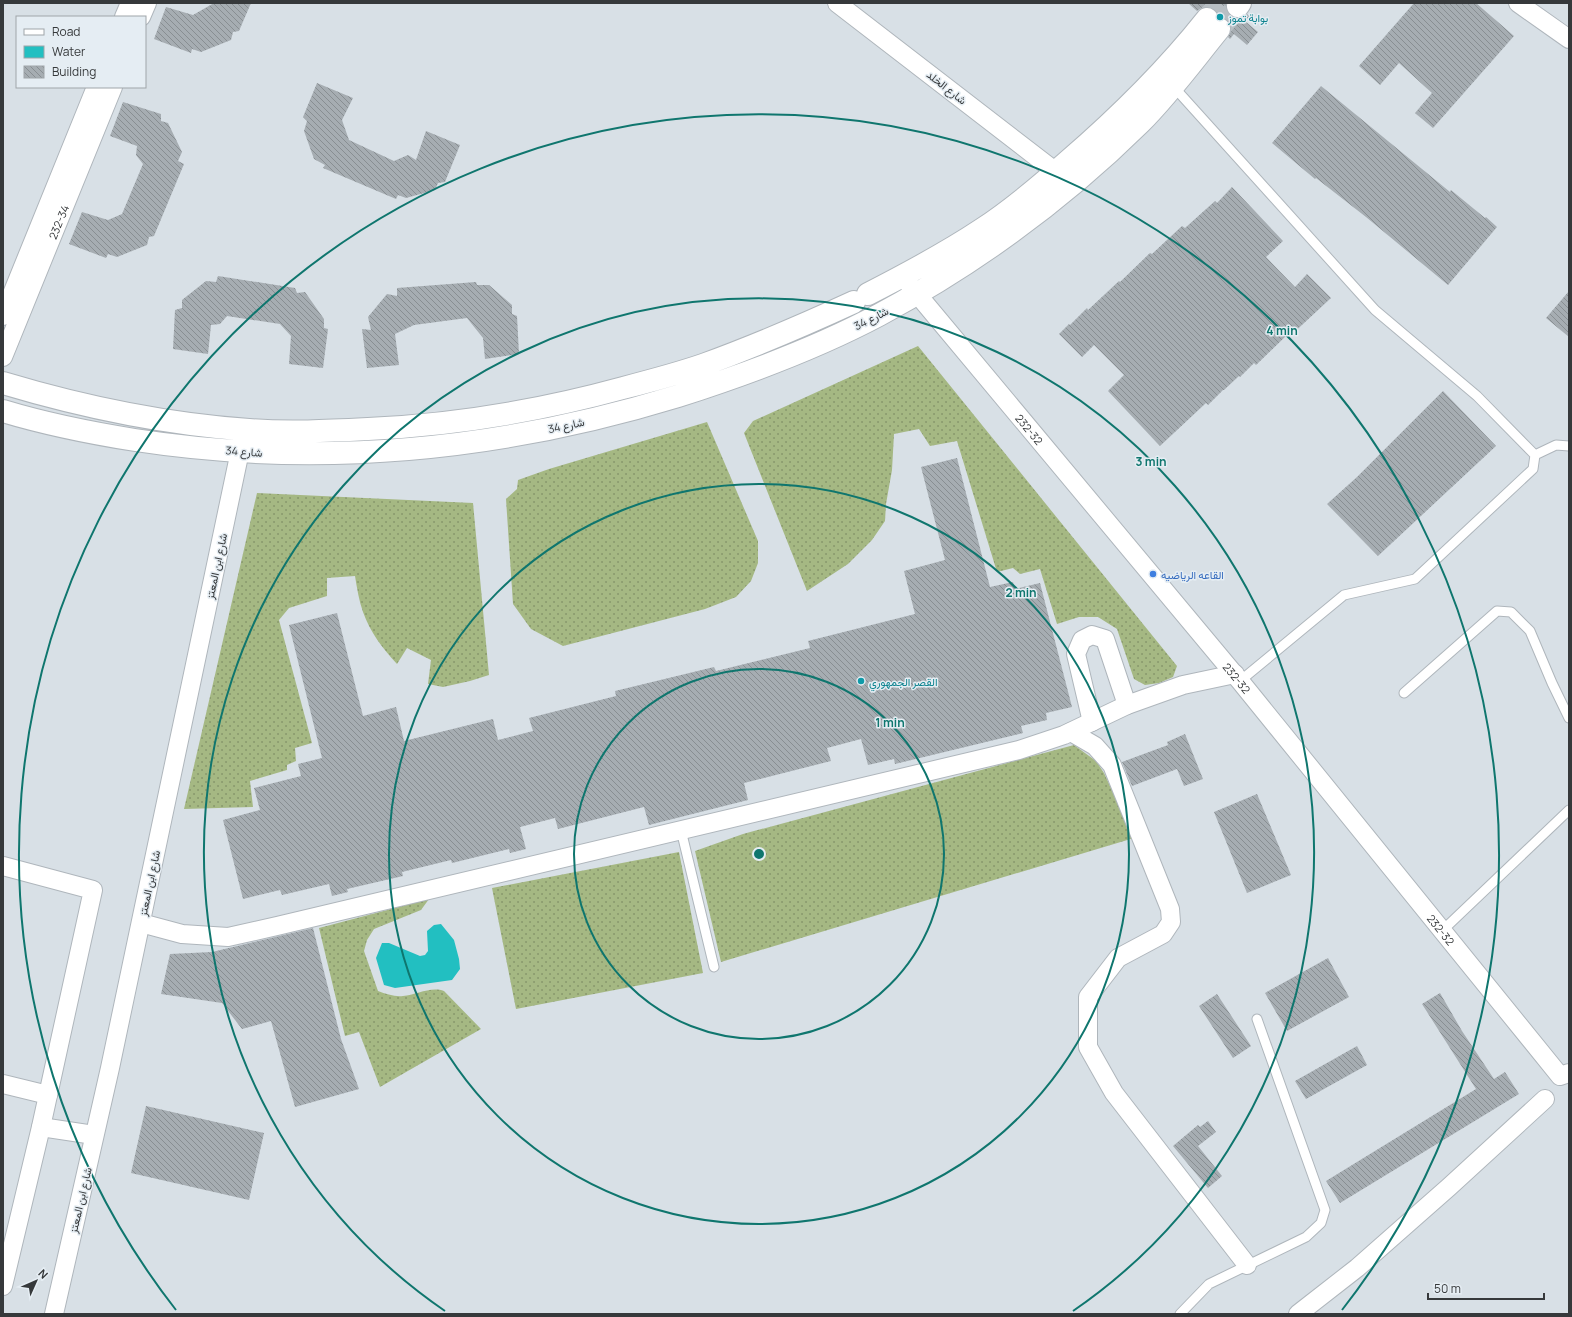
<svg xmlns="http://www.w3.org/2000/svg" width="1572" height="1317" viewBox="0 0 1572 1317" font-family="Manrope,Vazirmatn,sans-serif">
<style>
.grass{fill:url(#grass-dots)}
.water{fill:#22bfc1}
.building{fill:url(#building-back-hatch)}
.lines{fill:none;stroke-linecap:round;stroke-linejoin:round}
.secondary-tunnel{stroke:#b8bfc4;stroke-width:22;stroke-dasharray:22 11;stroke-linecap:butt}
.service-casing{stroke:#afb6bc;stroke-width:11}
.minor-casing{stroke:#afb6bc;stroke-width:20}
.secondary-casing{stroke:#afb6bc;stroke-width:24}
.service{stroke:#fff;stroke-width:9}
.minor{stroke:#fff;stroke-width:18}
.secondary{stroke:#fff;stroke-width:22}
.ring{fill:none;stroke:#0f766e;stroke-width:2}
.culture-dot{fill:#0f9aa8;stroke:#e5edf3;stroke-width:1.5}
.shop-dot{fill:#3f7fe0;stroke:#e5edf3;stroke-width:1.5}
.labels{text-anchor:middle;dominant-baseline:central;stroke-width:3;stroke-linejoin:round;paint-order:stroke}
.culture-label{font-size:11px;fill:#0d838f;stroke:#e5edf3;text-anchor:start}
.street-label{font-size:11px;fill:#36393b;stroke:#e5edf3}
.shop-label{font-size:11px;fill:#366cbe;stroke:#e5edf3;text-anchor:start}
.centre{fill:#0f766e;stroke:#e5edf3;stroke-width:2}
.ring-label{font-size:12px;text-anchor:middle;font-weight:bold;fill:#0f766e;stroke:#e5edf3;stroke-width:3;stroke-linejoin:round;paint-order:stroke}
</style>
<defs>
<pattern id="grass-dots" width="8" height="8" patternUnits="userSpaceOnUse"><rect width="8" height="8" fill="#a5b883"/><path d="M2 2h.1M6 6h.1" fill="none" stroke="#87976c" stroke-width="1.8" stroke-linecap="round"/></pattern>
<pattern id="building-back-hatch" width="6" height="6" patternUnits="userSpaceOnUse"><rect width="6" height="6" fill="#a6adb2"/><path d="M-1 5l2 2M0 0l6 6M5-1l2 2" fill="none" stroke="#888e92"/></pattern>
</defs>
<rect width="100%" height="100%" fill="#d8e0e6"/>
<path class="grass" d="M918,346L1177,666L1173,677L1159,683L1145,685L1134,679L1117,629L1098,617H1079L1057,624L1040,569L1020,574L1013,568L997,572L957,441L930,446L919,429L894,434L892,470L886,504L885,521L872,540L848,564L807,591L744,433L753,421Z
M707,422L758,541V563L751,581L736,597L705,609L563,646L531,629L513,604L506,499L517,489L518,480L549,469Z
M257,493L473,503L489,675L470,681L443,687L428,684L431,660L407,648L397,664C383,649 370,632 363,612C359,601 357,588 355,576L327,578V596L289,608L279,620L312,743L295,748L296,761L287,765V770L250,781L253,807L184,809Z
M1074,745L1096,761L1104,773L1134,838L721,962L695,851L743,834Z
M679,852L703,973L516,1009L492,888Z
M429,899L421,910L374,929L367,940L364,951L378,991C386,994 395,997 403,996C416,995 431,986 444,991L481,1029L380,1087L359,1032L345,1036L319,928Z"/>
<path class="water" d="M441,924L454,940L459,959L460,969L452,980L395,988L384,985L376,958L382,943H389L420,956L425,955L428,951L427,931L434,925Z"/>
<path class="building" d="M214,3H251L239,31L233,32L231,40L201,52L192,49L191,53L154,39L166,7L193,15Z
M1188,3H1226L1227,11L1231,16L1238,18L1243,17L1247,14L1250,16L1245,21L1258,32L1247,45L1234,34L1230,39L1228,37L1231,31V25L1227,20L1219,17L1215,10L1209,7H1203L1197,11Z
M1414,3H1476L1514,36L1433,128L1415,113L1432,93L1399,63L1380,85L1359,66Z
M317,83L353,98L342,120L349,140L394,161L408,155L416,160L426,131L460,145L445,182L438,183L435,190L406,198L398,195L396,199L323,168L325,165L314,159L304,131L307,121L303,117Z
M1321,86L1450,192L1451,190L1485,218L1486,217L1497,227L1448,285L1366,217L1316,178L1315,179L1272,143Z
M123,102L161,114V121L168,123L182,152L178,161L184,164L154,236L149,237L147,245L117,257L108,254L106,258L69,244L82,212L108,220L122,214L143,164L136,155L137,146L110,136Z
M1232,187L1283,241L1266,257L1295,287L1307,274L1331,298L1289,337L1287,335L1256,365L1254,363L1240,377L1239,376L1224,390H1223L1208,405L1206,403L1160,446L1108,391L1124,375L1094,345L1082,357L1059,334L1069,324L1070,325L1087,308L1088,310L1119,281L1120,282L1150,253L1152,254L1182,226L1185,228L1215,201L1217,203Z
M218,276L295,288L297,293L305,292L324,319V328L328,329L323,368L289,364L291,336L280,324L227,316L220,324L211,325L208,354L173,349L175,310L182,308V300L206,281L216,282Z
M476,282L477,285H489L512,305V314L517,316L519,354L485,359L483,338L467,318L414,325L395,334L399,365L367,368L362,329L371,330L368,317L387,294L397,296V288Z
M1569,291V337L1546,318Z
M1443,391L1496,446L1378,556L1327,504L1357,477Z
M957,458L990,587L1013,582L1015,589L1040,583L1072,707L1046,713L1047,720L1021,726L1023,733L895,764L894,759L868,765L861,739L827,748L831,761L744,783L748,800L649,825L644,807L558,829L555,818L520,827L526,849L510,853L509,849L452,863L451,860L402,872L403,876L347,889L348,892L332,896L329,884L282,895L280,890L243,899L223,820L260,810L254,788L301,776L298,764L322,758L289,625L337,613L363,716L396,707L404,741L493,719L498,740L533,731L529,718L616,696L615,691L714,667L716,671L810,648L808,641L915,614L904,571L945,560L921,467Z
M1185,734L1203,779L1184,786L1177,769L1132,786L1122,762L1168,745L1167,742Z
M1257,794L1291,875L1247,893L1214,812Z
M313,928L341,1039L359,1089L295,1107L271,1021L242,1029L222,1003L161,994L170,954L212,952Z
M1328,958L1349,997L1287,1031L1265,993Z
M1440,993L1462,1031L1494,1079L1505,1072L1519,1094L1340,1203L1326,1181L1476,1089L1422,1004Z
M1217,994L1251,1046L1233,1058L1199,1006Z
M1357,1046L1367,1065L1306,1099L1295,1081Z
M146,1106L264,1133L249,1200L131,1173Z
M1208,1121L1216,1132L1198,1146L1222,1176L1208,1188L1173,1146L1198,1125L1200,1127Z"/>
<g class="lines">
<path class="secondary-tunnel" d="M1207,19L1220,3
M1219,29L1238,6"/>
<defs>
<path id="service" d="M1173,86L1375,310L1477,396L1535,455L1533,469L1415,579L1344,595L1240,681
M1535,455L1556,445L1569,446
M1404,693L1497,611L1511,612L1530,631L1552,683L1569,718
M681,830L714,967
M1443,930L1569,810
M1180,1314L1209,1284L1306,1237L1321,1223L1325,1210L1257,1019"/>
<g id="minor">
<path d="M837,3L1056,172L1067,178"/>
<path d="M1518,3L1569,39"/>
<path d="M124,17L130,3"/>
<path d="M141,17L147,3"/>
<path id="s1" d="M908,283L1240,681L1560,1076L1569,1073"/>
<path d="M3,316L96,87"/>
<path id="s2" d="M3,357L113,87"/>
<path d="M1092,722L1076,654L1082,640L1092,635L1105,639L1127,705"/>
<path d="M1071,732L1095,746L1112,765L1170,909L1171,922L1163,934L1118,958L1088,997V1047L1114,1093L1247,1265"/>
<path d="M3,866L93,890L41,1127L3,1286"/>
<path d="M141,923L182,934L228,937L277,926L1019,750L1064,735L1127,705L1183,685L1235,674"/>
<path d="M3,1084L48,1095"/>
<path d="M41,1127L94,1135"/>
<path d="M54,1314L110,1068L240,451"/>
<path d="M1298,1314L1357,1268L1449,1187L1545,1099"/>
</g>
<path id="secondary" d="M1238,6L1240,3
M868,294C907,274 945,254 981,230C1012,210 1040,186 1067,162C1118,118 1165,72 1207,19
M3,383C83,407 165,424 249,430C288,433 328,431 368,429C454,425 539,411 623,388C650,381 677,374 703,365C755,346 804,325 854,302
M3,411C46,424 91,433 135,440C318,468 502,450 678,396C747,374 815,349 879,315C974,264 1064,198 1140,123C1169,94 1193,61 1219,29"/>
</defs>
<use href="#service" class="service-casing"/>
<use href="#minor" class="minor-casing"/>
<use href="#secondary" class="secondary-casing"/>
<use href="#service" class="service"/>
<use href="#minor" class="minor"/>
<use href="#secondary" class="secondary"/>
</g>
<g class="ring">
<circle cx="759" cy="854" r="185"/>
<circle cx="759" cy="854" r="370"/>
<path d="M445 1311A555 555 0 1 1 1073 1311"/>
<path d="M176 1310A740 740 0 1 1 1342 1310"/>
</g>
<g class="culture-dot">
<circle cx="1220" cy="17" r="4"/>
<circle cx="861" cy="681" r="4"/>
</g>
<circle class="shop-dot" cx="1153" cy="574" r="4"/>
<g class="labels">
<g class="culture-label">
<text x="1228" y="17">بوابة تموز</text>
<text x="869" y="681">القصر الجمهوري</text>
</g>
<g class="street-label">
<text transform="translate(947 87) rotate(38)">شارع الخلد</text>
<text stroke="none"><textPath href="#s2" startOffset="146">232-34</textPath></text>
<text transform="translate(871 318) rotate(-27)">شارع 34</text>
<text transform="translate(566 425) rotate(-12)">شارع 34</text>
<text stroke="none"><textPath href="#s1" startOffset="190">232-32</textPath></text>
<text transform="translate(244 451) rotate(4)">شارع 34</text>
<text transform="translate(216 566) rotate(-78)">شارع ابن المعتز</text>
<text stroke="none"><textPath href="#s1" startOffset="514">232-32</textPath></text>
<text transform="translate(149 883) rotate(-78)">شارع ابن المعتز</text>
<text stroke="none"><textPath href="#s1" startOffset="838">232-32</textPath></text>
<text transform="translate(80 1200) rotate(-77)">شارع ابن المعتز</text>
</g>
<g class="shop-label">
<text x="1161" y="574">القاعه الرياضيه</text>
</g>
</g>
<circle cx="759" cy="854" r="6" class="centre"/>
<g class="ring-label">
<text x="1282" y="335">4 min</text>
<text x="1151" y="466">3 min</text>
<text x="1021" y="597">2 min</text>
<text x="890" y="727">1 min</text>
</g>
<rect width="1572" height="1317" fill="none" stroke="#36393b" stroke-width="8"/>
<rect x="16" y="16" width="130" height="72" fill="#e5edf3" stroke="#9fa5a9"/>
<rect x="24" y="29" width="20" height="6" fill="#ffffff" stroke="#9fa5a9"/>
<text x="52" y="36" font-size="12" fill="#36393b">Road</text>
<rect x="24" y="46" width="20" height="12" fill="#22bfc1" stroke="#9fa5a9"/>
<text x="52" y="56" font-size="12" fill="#36393b">Water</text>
<rect x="24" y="66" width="20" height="12" fill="url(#building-back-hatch)" stroke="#9fa5a9"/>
<text x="52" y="76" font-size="12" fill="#36393b">Building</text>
<g transform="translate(36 1281) rotate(45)" stroke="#e5edf3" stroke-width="3" paint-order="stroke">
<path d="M0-3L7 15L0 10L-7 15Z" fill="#36393b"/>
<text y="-6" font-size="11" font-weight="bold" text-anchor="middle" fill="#36393b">N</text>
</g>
<path d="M1428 1293v6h116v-6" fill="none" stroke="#36393b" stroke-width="2"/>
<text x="1434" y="1293" font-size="12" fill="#36393b" stroke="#e5edf3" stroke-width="3" paint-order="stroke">50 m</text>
</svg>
